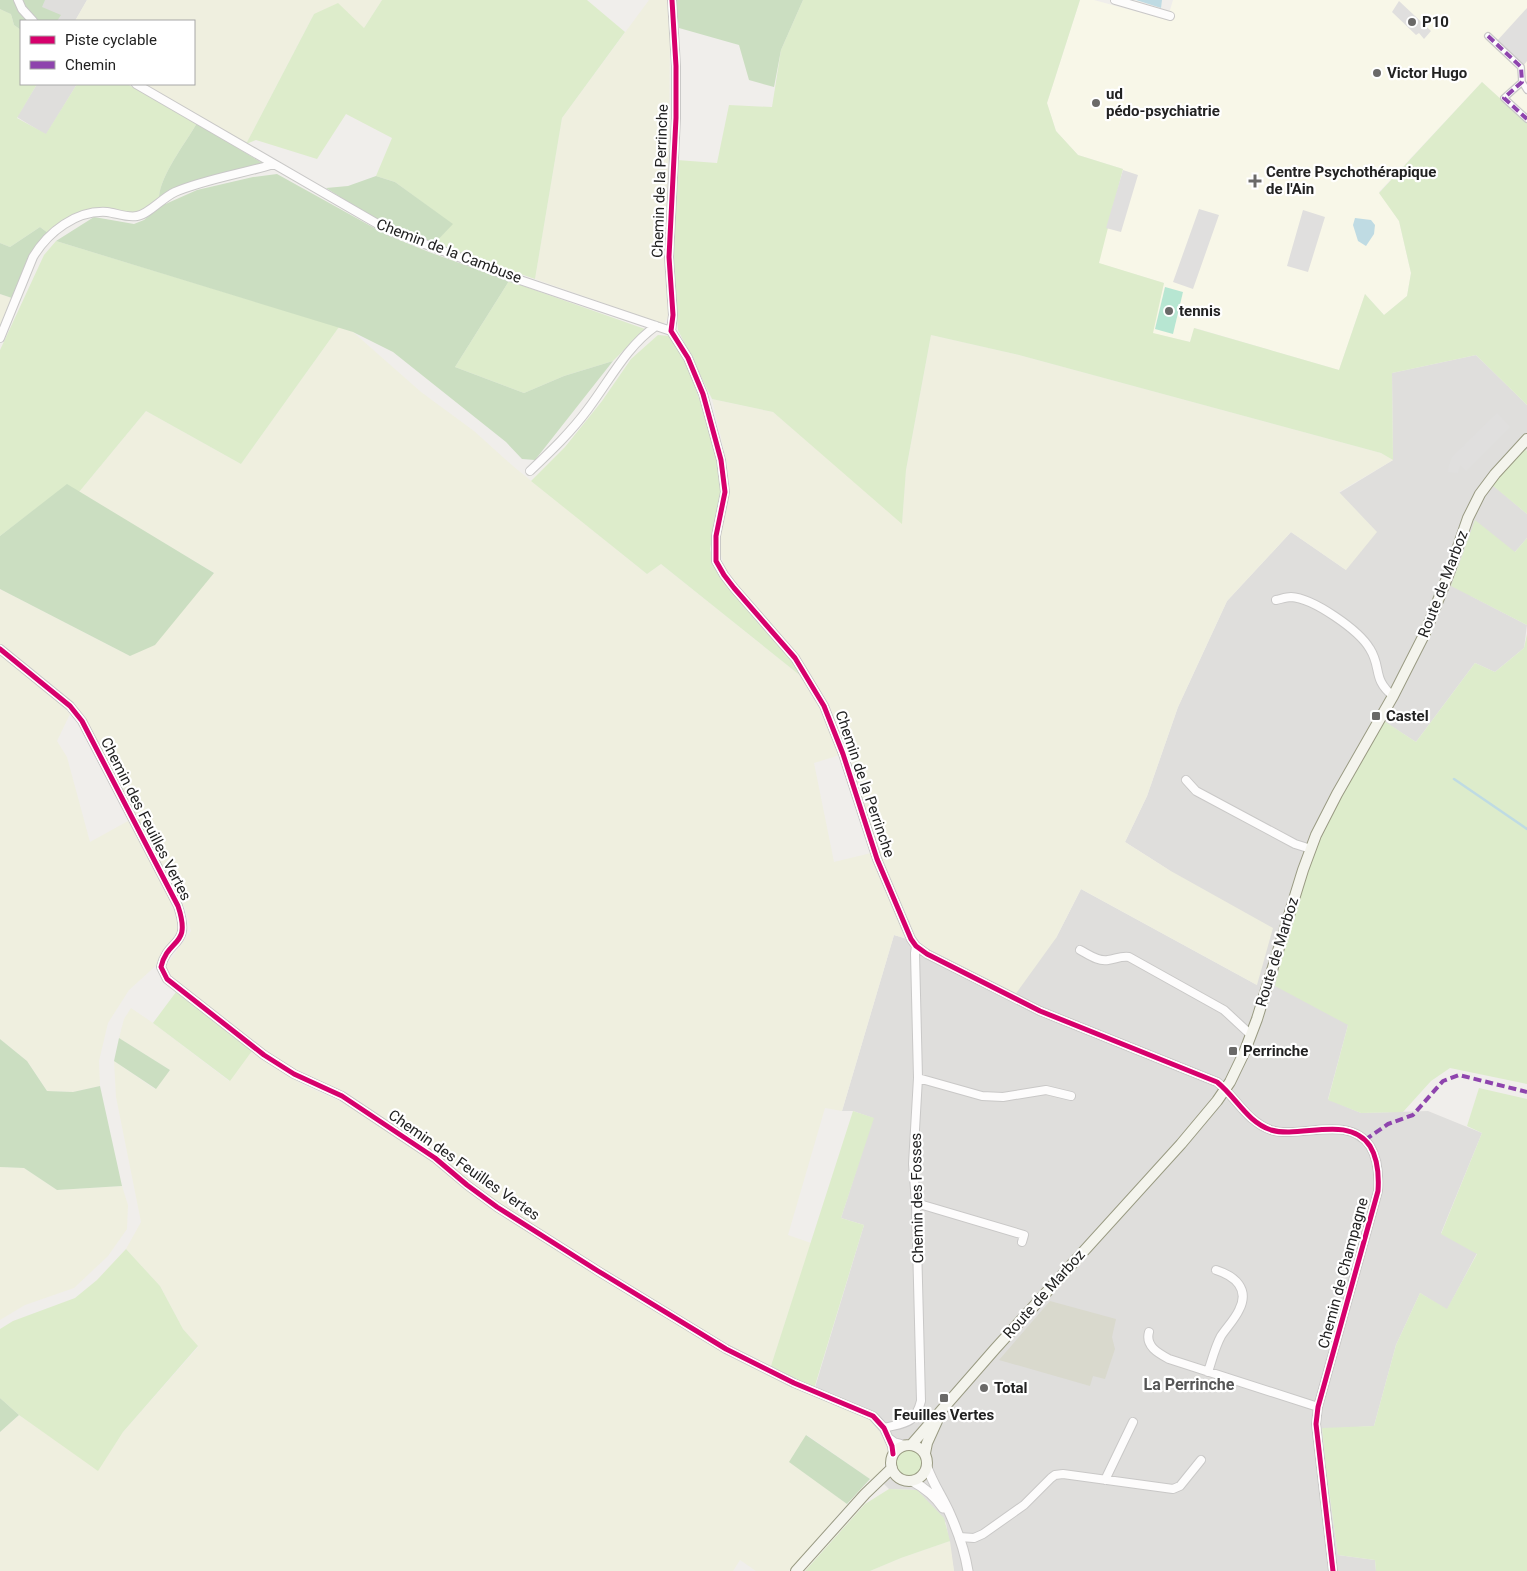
<svg xmlns="http://www.w3.org/2000/svg" width="1527" height="1571" viewBox="0 0 1527 1571" font-family="Roboto,sans-serif">
<style>
.residential{fill:#dfdedc}
.education{fill:#f8f7e8}
.construction{fill:#d9d9cd}
.farmland{fill:#efefdf}
.grass{fill:#ddeccb}
.forest{fill:#cbdec1}
.pitch{fill:#b7e6d2}
.parking{fill:#e0dfde}
.water{fill:#bfdbe3}
.lines{fill:none;stroke-linecap:round;stroke-linejoin:round}
.stream{stroke:#bfdbe3;stroke-width:2.5}
.pedestrian-casing{stroke:#c9c8c7;stroke-width:8}
.minor-casing{stroke:#c9c8c7;stroke-width:10}
.tertiary-casing{stroke:#c9c8c7;stroke-width:11}
.secondary-casing{stroke:#999a82;stroke-width:12}
.pedestrian{stroke:#fdfcfc;stroke-width:5.5}
.minor{stroke:#fdfcfc;stroke-width:8}
.tertiary{stroke:#fdfcfc;stroke-width:9}
.secondary{stroke:#f4f4ed;stroke-width:10}
.quiet{stroke:#8e44ad;stroke-width:4;stroke-dasharray:8 4;stroke-linecap:butt}
.cycleway-casing{stroke:#fff;stroke-width:8}
.cycleway{stroke:#d6006c;stroke-width:5}
.poi-dot{fill:#6a6968;stroke:#fff;stroke-width:2}
.labels{text-anchor:middle;dominant-baseline:central;stroke-width:4.5;stroke-linejoin:round;paint-order:stroke}
.poi-label{font-size:15px;font-weight:bold;fill:#222;stroke:#fff;text-anchor:start}
.street-label{font-size:15px;fill:#222;stroke:#fff}
.neighbourhood-label{font-size:16px;font-weight:bold;fill:#555;stroke:#fff}
</style>
<rect width="100%" height="100%" fill="#f0eeeb"/>
<path class="residential" d="M0,0H87L75,21H22L0,9Z
M37,84H77L46,135L17,117Z
M1476,355L1527,405V451L1526,449L1493,485L1527,514V538L1515,552L1471,596L1527,625L1524,648L1495,672L1475,663L1416,742L1385,722L1348,1025L1328,1099L1361,1113L1428,1111L1482,1133L1441,1233L1477,1253L1447,1310L1420,1293L1396,1345L1374,1426L1322,1429L1326,1469L1338,1555L1375,1560L1376,1571H954L946,1523L917,1490L889,1489L877,1477L886,1465V1459L889,1451L813,1394L864,1225L841,1218L873,1118L853,1111H842L894,935L904,938L927,950L1056,938L1081,889L1257,985L1169,870L1125,842L1147,796L1178,707L1227,601L1291,532L1346,570L1339,493L1393,460L1392,373Z"/>
<path class="education" d="M1080,0H1094L1167,20L1173,0H1527V123L1482,82L1379,192L1399,221L1411,273L1407,296L1384,315L1365,294L1339,370L1195,328L1190,342L1152,333L1164,283L1098,263L1123,169L1078,155L1056,131L1047,103Z"/>
<path class="construction" d="M1050,1301L1116,1319L1112,1337L1115,1349L1105,1379L1093,1376L1090,1386L999,1360Z"/>
<path class="farmland" d="M87,0H382L364,28L314,14L246,144L142,84H194V21H75Z
M649,0H667L670,26L669,160L664,248L669,316L663,324L535,279L562,118Z
M0,294L15,299L0,330Z
M339,327L353,332L421,392L474,431L514,467L647,574L661,564L807,681L822,707L840,755L814,763L834,862L871,853L903,932L904,938L894,935L842,1111L825,1108L788,1235L811,1243L770,1369L705,1333L502,1207L464,1179L435,1154L342,1093L298,1072L276,1059L169,975L166,966L191,931L185,908L78,708L55,687L0,644V589L130,656L214,573L79,492L146,411L241,464Z
M931,335L1019,355L1381,453L1393,460L1339,492L1377,532L1346,570L1291,532L1227,601L1178,707L1147,796L1125,842L1169,870L1273,928L1257,985L1081,889L1056,938L1015,995L927,950L915,936L879,853L845,747L830,707L800,658L737,585L724,566L720,551L721,529L730,487L727,463L712,399L773,412L902,523L906,470Z
M0,654L52,695L70,714L57,741L67,757L90,842L128,821L178,913L181,931L160,962L129,990L108,1023L99,1061L100,1086L73,1092L47,1091L27,1061L0,1039Z
M131,1008L153,1023L229,1081L252,1051L303,1085L342,1102L434,1161L459,1183L698,1336L868,1418L880,1432L888,1446L889,1451L882,1471L877,1477L870,1479L807,1435L790,1462L847,1504L789,1571H756L740,1560L733,1571H0V1432L19,1415L98,1470L123,1432L198,1347L183,1329L160,1286L126,1249L141,1222L116,1097L114,1061L155,1089L170,1070L119,1038L124,1019Z
M0,1167L24,1168L57,1190L122,1186L128,1205L127,1229L108,1256L74,1288L25,1305L0,1320Z
M950,1541L954,1571H870L901,1558Z"/>
<path class="grass" d="M382,0H587L625,32L562,118L535,279L434,244L452,224L395,182L376,176L392,138L346,114L317,159L256,140L246,144L314,14L338,3L364,28Z
M803,0H1080L1047,103L1056,131L1078,155L1123,169L1099,263L1164,283L1153,333L1190,342L1194,328L1339,370L1365,294L1384,315L1407,296L1411,273L1399,221L1379,193L1482,82L1527,123V405L1476,355L1392,373L1393,460L1381,453L1019,355L931,335L906,470L902,524L773,412L712,399L678,330L672,265L677,160L717,163L729,105L772,107L781,50Z
M0,9L11,14L14,25L21,30V84H37L17,118L46,134L77,84H127L197,123C185,144 161,174 159,197C153,202 147,208 139,211C124,217 105,206 89,209C74,211 59,223 48,233L40,227L10,247L0,243Z
M56,241L339,327L241,464L146,411L79,492L67,485L0,536V350L44,255Z
M509,281L645,329L613,361L564,376L524,393L455,367Z
M658,335L671,336L684,357L704,412L719,467L722,492L710,549L716,570L729,586L780,643L807,681L661,564L647,574L531,481L565,447L602,401L631,359Z
M1525,449L1527,451V514L1492,485Z
M1475,520L1515,552L1527,538V625L1451,586Z
M1527,634V1084L1450,1068L1431,1081L1403,1112L1361,1113L1328,1100L1348,1025L1275,986C1285,945 1295,903 1310,864C1330,814 1358,768 1384,721L1416,742L1475,663L1495,672L1524,648Z
M176,992L252,1051L230,1081L153,1023Z
M1479,1088L1527,1099V1571H1376L1375,1560L1338,1555L1326,1469L1322,1428L1374,1426L1396,1345L1420,1293L1447,1309L1477,1254L1441,1234L1482,1133L1467,1126Z
M853,1111L874,1118L841,1218L864,1225L814,1389L770,1369Z
M126,1249L160,1286L183,1329L198,1346L123,1432L98,1471L19,1415L0,1398V1329L13,1321L75,1298L97,1280Z
M896 1463a13 13 0 1 1 26 0a13 13 0 1 1-26 0Z
M889,1489L917,1490L944,1518L950,1541L901,1558L870,1571H805L865,1504Z"/>
<path class="forest" d="M0,0H45L42,7L61,15L57,21H21V30L14,25L11,14L0,9Z
M675,0H803L781,50L774,87L749,80L739,45L679,28Z
M197,123L262,163L260,166L171,191L159,197C161,174 185,144 197,123Z
M277,174L387,235L429,252L509,281L455,367L524,393L564,376L613,361L535,460L522,459L506,442L393,352L353,332L56,241L94,217L134,224L144,220L161,206L197,190L253,177Z
M376,176L395,182L453,224L434,244L386,226L326,188L348,186Z
M40,227L48,233C30,252 23,275 15,299L0,294V243L10,247Z
M67,484L214,573L155,645L130,656L0,589V536Z
M119,1038L170,1070L156,1089L114,1061Z
M0,1039L27,1061L47,1091L73,1092L100,1086L122,1186L57,1190L24,1168L0,1167Z
M0,1398L19,1415L0,1432Z
M806,1435L870,1479L847,1504L789,1462Z"/>
<path class="pitch" d="M1165,287L1183,292L1173,334L1155,329Z"/>
<path class="parking" d="M1399,1L1431,31L1424,39L1419,33L1416,35L1392,12Z
M1527,8V61L1523,66L1496,42Z
M1123,170L1138,175L1121,232L1106,228Z
M1199,209L1219,215L1193,289L1173,282Z
M1303,210L1325,217L1308,272L1287,266Z
M1497,413L1510,427L1466,471L1460,465L1458,473L1448,472L1449,465L1452,457Z"/>
<path class="water" d="M1136,0H1162L1161,8Z
M1355,218L1371,220L1375,225L1374,234L1366,246L1358,241L1353,225Z"/>
<g class="lines">
<path class="stream" d="M1454,779L1527,829"/>
<defs>
<path id="pedestrian" d="M1488,36L1521,67L1522,82L1504,98L1527,119
M1522,82L1527,90"/>
<path id="minor" d="M18,0L22,9L33,21
M672,0L676,66V118L669,257L673,315L671,331L688,358L703,394L721,460L725,492L716,536V561L724,575L734,588L795,658L824,706L843,754L877,859L911,939L916,946L927,954L1040,1011L1217,1082C1236,1097 1247,1122 1271,1130C1301,1139 1348,1114 1370,1146C1378,1159 1379,1176 1378,1191L1318,1407L1316,1424L1333,1571
M1115,0L1170,16
M136,84L388,230L511,277L671,331
M0,338L33,257C48,232 76,210 107,212C116,213 127,218 137,216C149,214 162,198 175,192C206,179 241,174 274,164
M530,471C551,451 571,432 588,409C610,380 626,347 656,326
M1276,600C1281,599 1286,597 1291,597C1313,598 1359,630 1370,649C1382,668 1372,679 1393,696
M0,649L70,706L82,721L178,906C192,948 168,937 161,967L167,979L264,1055L294,1074L342,1096L435,1158L467,1185L497,1207L598,1271L726,1349L794,1383L873,1416L884,1428L892,1446L893,1454
M1186,780L1196,791L1295,844L1311,849
M1080,950C1088,954 1098,962 1108,960C1116,959 1120,956 1129,957L1224,1010L1251,1035
M918,1078L982,1096L1003,1097L1046,1090L1071,1096
M916,1203L1024,1235L1022,1242
M1149,1332C1145,1346 1158,1353 1169,1359L1318,1407
M1208,1372C1212,1360 1215,1347 1221,1336C1227,1327 1235,1319 1239,1310C1250,1289 1235,1276 1216,1270
M884,1428C903,1423 915,1425 921,1401L916,1203L913,1164L918,1078L915,953L916,946
M890,1439L894,1442L905,1445
M1105,1480L1133,1422
M959,1537L974,1538L983,1534L1024,1505L1051,1478L1055,1475L1063,1474L1173,1489L1180,1486L1201,1460"/>
<path id="tertiary" d="M927,1467C933,1484 943,1498 950,1514C958,1532 965,1552 968,1571
M912,1481C925,1488 935,1496 943,1508"/>
<path id="secondary" d="M912,1444L995,1349L1181,1144L1217,1101L1230,1082L1244,1053L1257,1019L1303,870L1316,835L1337,794L1393,696L1425,633L1449,573L1468,518L1480,494L1495,474L1527,439
M891 1463a18 18 0 1 1 36 0a18 18 0 1 1-36 0Z
M925,1453L927,1443L937,1421
M796,1571L865,1494L892,1468"/>
</defs>
<use href="#pedestrian" class="pedestrian-casing"/>
<use href="#minor" class="minor-casing"/>
<use href="#tertiary" class="tertiary-casing"/>
<use href="#secondary" class="secondary-casing"/>
<use href="#pedestrian" class="pedestrian"/>
<use href="#minor" class="minor"/>
<use href="#tertiary" class="tertiary"/>
<use href="#secondary" class="secondary"/>
<path class="quiet" d="M1488,36L1521,67L1522,82L1504,98L1527,119
M1365,1140L1388,1124L1413,1115L1443,1081L1459,1075L1527,1092"/>
<defs>
<path id="cycleway" d="M672,0L676,66V118L669,257L673,315L671,331L688,358L703,394L721,460L725,492L716,536V561L724,575L734,588L795,658L824,706L843,754L877,859L911,939L916,946L927,954L1040,1011L1217,1082C1236,1097 1247,1122 1271,1130C1301,1139 1348,1114 1370,1146C1378,1159 1379,1176 1378,1191L1318,1407L1316,1424L1333,1571
M0,649L70,706L82,721L178,906C192,948 168,937 161,967L167,979L264,1055L294,1074L342,1096L435,1158L467,1185L497,1207L598,1271L726,1349L794,1383L873,1416L884,1428L892,1446L893,1454"/>
</defs>
<use href="#cycleway" class="cycleway-casing"/>
<use href="#cycleway" class="cycleway"/>
</g>
<g class="poi-dot">
<circle cx="1412" cy="22" r="5"/>
<circle cx="1377" cy="73" r="5"/>
<circle cx="1096" cy="103" r="5"/>
<path d="M1252.5 173.5h5v5h5v5h-5v5h-5v-5h-5v-5h5z"/>
<circle cx="1169" cy="311" r="5"/>
<rect x="1371" y="711" width="10" height="10" rx="2.5"/>
<rect x="1228" y="1046" width="10" height="10" rx="2.5"/>
<circle cx="984" cy="1388" r="5"/>
<rect x="939" y="1393" width="10" height="10" rx="2.5"/>
</g>
<g class="labels">
<g class="poi-label">
<text x="1422" y="22">P10</text>
<text x="1387" y="73">Victor Hugo</text>
<text x="1106" y="94">ud<tspan x="1106" dy="17">pédo-psychiatrie</tspan></text>
<text x="1266" y="172">Centre Psychothérapique<tspan x="1266" dy="17">de l'Ain</tspan></text>
<text x="1179" y="311">tennis</text>
<text x="1386" y="716">Castel</text>
<text x="1243" y="1051">Perrinche</text>
<text x="994" y="1388">Total</text>
<text x="944" y="1415" text-anchor="middle">Feuilles Vertes</text>
</g>
<g class="street-label">
<text transform="translate(660 181) rotate(-88)">Chemin de la Perrinche</text>
<text transform="translate(449 251) rotate(21)">Chemin de la Cambuse</text>
<text transform="translate(1443 584) rotate(-69)">Route de Marboz</text>
<text transform="translate(865 784) rotate(71)">Chemin de la Perrinche</text>
<text transform="translate(146 819) rotate(63)">Chemin des Feuilles Vertes</text>
<text transform="translate(1277 952) rotate(-73)">Route de Marboz</text>
<text transform="translate(464 1165) rotate(35)">Chemin des Feuilles Vertes</text>
<text transform="translate(917 1198) rotate(-91)">Chemin des Fosses</text>
<text transform="translate(1343 1273) rotate(-75)">Chemin de Champagne</text>
<text transform="translate(1044 1294) rotate(-48)">Route de Marboz</text>
</g>
<g class="neighbourhood-label">
<text x="1189" y="1384">La Perrinche</text>
</g>
</g>
<rect x="20" y="20" width="175" height="65" fill="#ffffff" stroke="#a7a7a7"/>
<rect x="30" y="36" width="25" height="8" fill="#d6006c" stroke="#a7a7a7"/>
<text x="65" y="45" font-size="15" fill="#222222">Piste cyclable</text>
<rect x="30" y="61" width="25" height="8" fill="#8e44ad" stroke="#a7a7a7"/>
<text x="65" y="70" font-size="15" fill="#222222">Chemin</text>
</svg>
